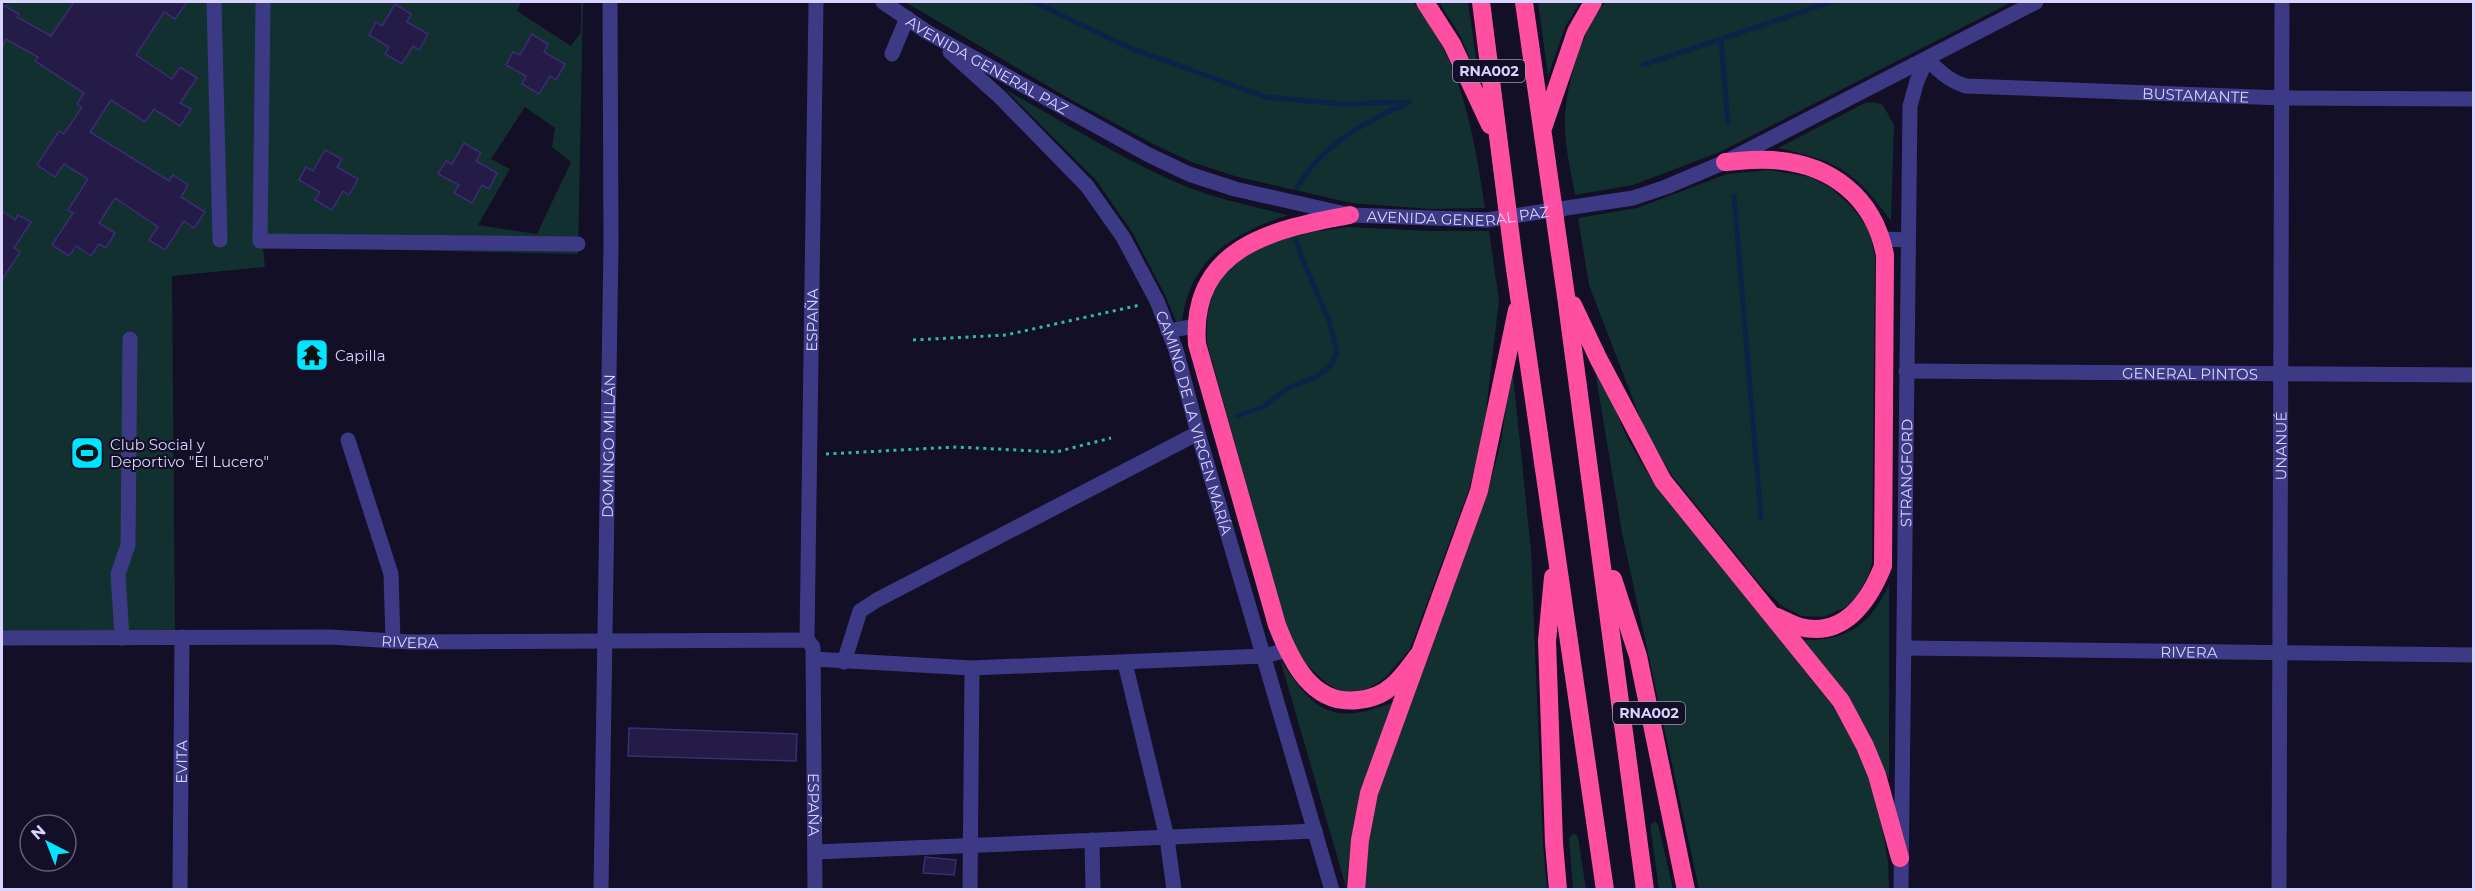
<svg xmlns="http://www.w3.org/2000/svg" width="2475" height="891" viewBox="0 0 2475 891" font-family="Montserrat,sans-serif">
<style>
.green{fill:#12302f;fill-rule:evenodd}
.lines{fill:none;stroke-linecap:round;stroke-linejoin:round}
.stream{stroke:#0c2248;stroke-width:5}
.building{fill:#241b47;stroke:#3b2d73;stroke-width:1.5}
.path{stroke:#2fb8b0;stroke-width:3;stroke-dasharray:3 4.5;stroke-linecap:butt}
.minor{stroke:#3d3a85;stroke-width:15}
.highway{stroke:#ff4fa3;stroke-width:18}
.labels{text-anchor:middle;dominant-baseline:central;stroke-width:4.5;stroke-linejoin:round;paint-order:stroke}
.shield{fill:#130f26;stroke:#9e99be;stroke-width:1.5}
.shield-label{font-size:14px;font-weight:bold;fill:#d9d4ff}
.street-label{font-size:15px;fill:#d9d4ff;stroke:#130f26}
.poi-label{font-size:15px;fill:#d9d4ff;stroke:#130f26;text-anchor:start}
</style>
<rect width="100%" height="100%" fill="#130f26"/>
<path class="green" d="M6,2H74L35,61H128L77,104L82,107L64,134L59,131L37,165L55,177L64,164L99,169L68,209L73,213L53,245L69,256L99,223L121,189L143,203L137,213L158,227L150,240L165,250L184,221L194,228L204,212L181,197L188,185L173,175L156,201L138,189L151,170L138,161L133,169L78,150L130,70L128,111L145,122L154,109L180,126L190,109L180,103L196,77L180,67L172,79L136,55L164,12L175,19L187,2H521L517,11L571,46L581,32V2H583L578,254L263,247L265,267L172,276L175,632L2,631V261L10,266L14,248L30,222L19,215L15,220L2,211V36L17,45L19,14L5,6ZM532,34L548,44L544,52L565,64L556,79L550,76L539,94L522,85L526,76L506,65L520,55ZM525,107L555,128L552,147L571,162L537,234L478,225L510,169L491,159ZM464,143L481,153L476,161L497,173L489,188L482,185L471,203L454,193L459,185L438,174L445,161L452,164ZM325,150L341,159L337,167L358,180L349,195L343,191L332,210L315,200L320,192L299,180L306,168L313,171Z
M905,2H1413C1462,60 1474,135 1485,208L1430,209L1351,203L1238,177L1194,163L1153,144L1068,98Z
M1439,2H1468L1480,85L1461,37Z
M1538,2H1580L1565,27L1548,76Z
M1605,2H2012L1720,152L1633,185L1575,195C1571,173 1566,151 1565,130C1563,91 1581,32 1605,2Z
M1006,90C1064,122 1129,164 1190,188C1222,200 1255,207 1288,215C1226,236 1185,263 1181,333L1165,295L1132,232L1096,180Z
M1875,102L1883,105L1894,125L1891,221C1854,170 1839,162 1778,148L1865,103Z
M1769,170L1810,177L1831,188L1852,207L1869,230L1875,256L1872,563L1869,574L1856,598L1846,607L1824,617L1802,616L1782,606L1763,588L1671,474L1644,428L1589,285L1578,218L1637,208L1727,174Z
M1349,227L1429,231H1489L1499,300L1483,437L1469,489L1410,649L1386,677L1366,690L1343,692L1326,683L1307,665L1295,648L1285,622L1207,343C1207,328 1206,313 1212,298C1230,243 1300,233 1349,227Z
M1592,353L1627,438L1654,484L1833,706L1858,751L1877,798L1888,861L1889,889H1699L1622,533Z
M1512,365L1531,550L1543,844L1547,889L1364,890L1368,842L1378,794L1488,492L1501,442Z
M1889,584V779L1872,744L1803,640C1847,641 1871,625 1889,584Z
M1280,659C1314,711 1331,727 1394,702L1362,790L1352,835L1346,887Z
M1655,821L1658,824L1673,889H1659L1650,825Z
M1574,833L1578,837L1586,889H1573L1569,838Z"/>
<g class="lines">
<path class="stream" d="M1034,2L1130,48L1266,97L1342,104L1409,102
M1721,40L1728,122
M1643,65L1831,2
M1297,187C1322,146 1362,123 1405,104
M1734,196L1761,517
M1237,416L1263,407L1288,388L1316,377L1331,365L1337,352L1329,321L1302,258L1296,240"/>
</g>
<path class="building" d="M74,2H187L175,19L164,12L136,55L172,79L180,67L197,78L180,103L191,109L180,126L154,109L145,122L111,100L90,132L169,181L173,175L188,185L181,197L205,212L194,228L184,221L165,250L149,240L158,227L115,198L99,223L115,233L106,248L99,244L91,256L76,246L69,256L52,245L73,213L68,210L88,179L64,164L55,177L37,165L59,131L64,134L82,107L77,104L84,93L35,61L38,57L6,39L2,47V4L19,14L17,17L51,36Z
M395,4L411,14L407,22L428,34L419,50L413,46L402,64L385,54L389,47L369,35L376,22L382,26Z
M532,34L548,44L544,52L565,64L556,80L550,76L539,94L522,84L526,76L506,65L513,52L520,55Z
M464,143L481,153L476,161L497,173L489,189L482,185L472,203L454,193L459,185L438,174L446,161L452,164Z
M325,150L342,159L337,167L358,179L349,195L343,191L332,210L315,200L320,192L299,180L306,167L313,171Z
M2,211L15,220L18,215L31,222L14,248L20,252L2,280Z
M629,728L797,734L796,761L628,756Z
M925,857L956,860L954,875L923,873Z"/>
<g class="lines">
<path class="path" d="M913,340L1006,335L1140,305
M826,454L956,447L1056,452L1111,438"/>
<g class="minor">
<path d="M214,2L220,240"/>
<path d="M263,2L260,241L578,244"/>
<path id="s1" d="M883,2L927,32L1149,155L1189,174L1235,189L1350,215L1487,220L1633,198L1666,187L1725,162L2036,2"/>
<path id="s2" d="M950,52L1000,97L1087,186L1123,237L1157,301L1176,350L1198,433L1332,890"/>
<path d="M892,54L907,18"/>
<path id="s3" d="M1927,59C1939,71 1949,81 1966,86L2283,98L2474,99"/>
<path d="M1882,239L1908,240"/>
<path d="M1168,331L1195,326"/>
<path id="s4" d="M1906,371L2474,375"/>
<path d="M348,440L391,574L393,641"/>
<path id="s5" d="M2,638L330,637L411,642L807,640L813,647L815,890"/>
<path d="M122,638L118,574L128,545L130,339"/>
<path id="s6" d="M807,640L816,2"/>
<path id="s7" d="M1904,648L2474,655"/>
<path d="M814,659L972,668L1264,656L1287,650"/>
<path d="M844,662L860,611L877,600L1198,433"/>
<path d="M1125,663L1167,838L1174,890"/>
<path d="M1092,840L1093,890"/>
<path d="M815,852L1315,831"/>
<path id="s8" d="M180,890L182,637"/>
<path id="s9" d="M601,890L611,245L610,2"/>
<path d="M970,890L972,668"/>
<path id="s10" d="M1901,890L1910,106L1917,81L1927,59"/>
<path id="s11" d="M2279,890L2282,2"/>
</g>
<path class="highway" d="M1425,2L1452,44L1490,125
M1481,2L1514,262L1605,890
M1524,2L1565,289L1645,890
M1543,128L1576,32L1593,2
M1725,162C1740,161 1756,159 1771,160C1830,163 1874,197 1885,255L1883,566C1869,601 1844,638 1800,627C1792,625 1783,619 1774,616
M1350,215C1273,229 1190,247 1197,344L1277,625C1291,661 1312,706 1358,700C1370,699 1383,694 1392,686C1403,677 1411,664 1420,653
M1573,305L1598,358L1663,481L1841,701L1865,746L1877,775L1900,858
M1553,577L1547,641L1554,843L1558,890
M1613,579L1638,656L1686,890
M1356,890L1360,840L1369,793L1479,491L1517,310"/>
</g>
<defs>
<symbol id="temple-square" viewBox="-11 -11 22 22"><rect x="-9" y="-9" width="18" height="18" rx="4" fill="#00e5ff" stroke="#130f26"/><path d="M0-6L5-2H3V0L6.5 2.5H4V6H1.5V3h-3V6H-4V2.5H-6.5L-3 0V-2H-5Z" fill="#111"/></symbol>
<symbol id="stadium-square" viewBox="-11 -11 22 22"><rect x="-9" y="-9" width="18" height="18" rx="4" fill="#00e5ff" stroke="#130f26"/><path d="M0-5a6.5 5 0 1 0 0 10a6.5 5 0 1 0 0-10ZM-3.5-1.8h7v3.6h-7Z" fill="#111"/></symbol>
</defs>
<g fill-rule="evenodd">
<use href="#temple-square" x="293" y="336" width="38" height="38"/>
<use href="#stadium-square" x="68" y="434" width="38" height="38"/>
</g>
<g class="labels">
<g class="shield">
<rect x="1453" y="60" width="72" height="22" rx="4.5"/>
<rect x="1613" y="702" width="72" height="22" rx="4.5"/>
</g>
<g class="shield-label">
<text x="1489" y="71">RNA002</text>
<text x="1649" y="713">RNA002</text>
</g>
<g class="street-label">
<text stroke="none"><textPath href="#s1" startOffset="122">AVENIDA GENERAL PAZ</textPath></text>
<text stroke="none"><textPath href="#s3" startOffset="278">BUSTAMANTE</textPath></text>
<text stroke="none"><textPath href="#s1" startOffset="626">AVENIDA GENERAL PAZ</textPath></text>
<text stroke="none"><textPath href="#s6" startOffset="320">ESPAÑA</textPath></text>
<text stroke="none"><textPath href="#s4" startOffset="284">GENERAL PINTOS</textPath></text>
<text stroke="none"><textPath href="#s2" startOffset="454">CAMINO DE LA VIRGEN MARÍA</textPath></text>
<text stroke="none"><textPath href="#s11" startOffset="444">UNANUÉ</textPath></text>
<text stroke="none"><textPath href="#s9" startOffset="444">DOMINGO MILLÁN</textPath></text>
<text stroke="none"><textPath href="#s10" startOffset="417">STRANGFORD</textPath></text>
<text stroke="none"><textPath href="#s5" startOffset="408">RIVERA</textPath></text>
<text stroke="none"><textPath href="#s7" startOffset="285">RIVERA</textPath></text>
<text stroke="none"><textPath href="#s8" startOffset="128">EVITA</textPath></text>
<text stroke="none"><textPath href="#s5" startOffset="972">ESPAÑA</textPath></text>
</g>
<g class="poi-label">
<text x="335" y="355">Capilla</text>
<text x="110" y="444">Club Social y<tspan x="110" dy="17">Deportivo "El Lucero"</tspan></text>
</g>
</g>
<rect width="2475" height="891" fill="none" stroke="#d9d4ff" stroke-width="6"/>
<g transform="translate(48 843) rotate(318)"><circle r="28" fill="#130f26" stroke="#625e7d" stroke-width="1.5"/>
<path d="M0-4.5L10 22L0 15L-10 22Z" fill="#00e5ff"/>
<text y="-9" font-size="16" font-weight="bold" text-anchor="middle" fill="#d9d4ff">N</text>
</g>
</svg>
